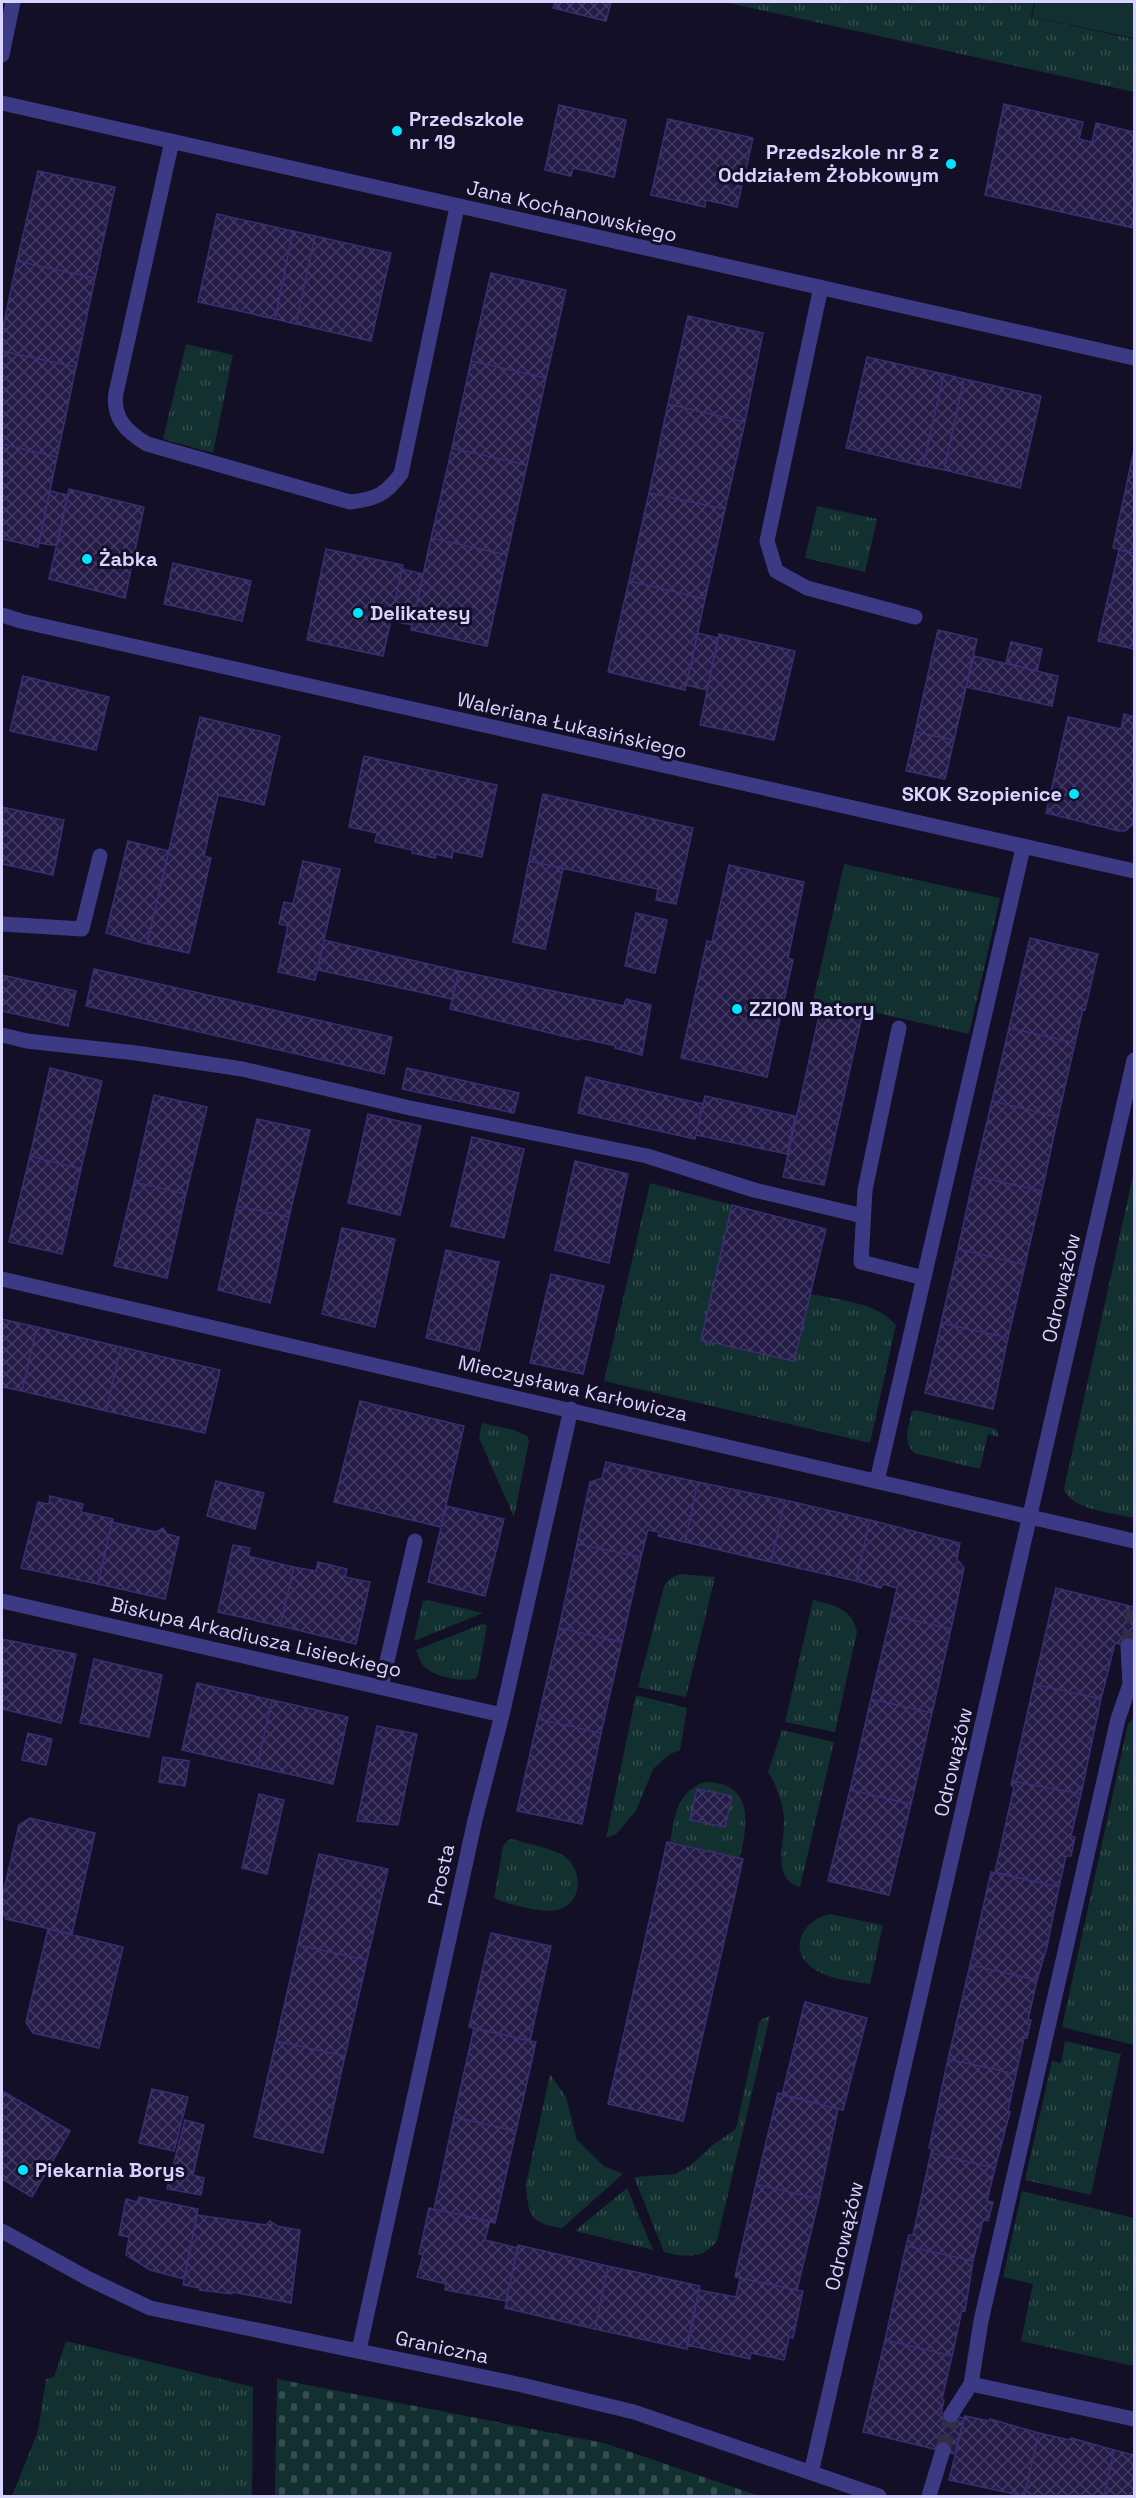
<svg xmlns="http://www.w3.org/2000/svg" width="1136" height="2498" viewBox="0 0 1136 2498" font-family="'Space Grotesk',sans-serif">
<style>
.grass{fill:url(#grass-tufts)}
.cemetery{fill:url(#cemetery-stones)}
.garden{fill:#12302f}
.building{fill:url(#building-cross-hatch);stroke:#3b2d73;stroke-width:1.5}
.lines{fill:none;stroke-linecap:round;stroke-linejoin:round}
.minor-tunnel{stroke:#312d47;stroke-width:15;stroke-dasharray:15 8;stroke-linecap:butt}
.minor{stroke:#3d3a85;stroke-width:15}
.poi-dot{fill:#00e5ff;stroke:#130f26;stroke-width:2}
.labels{text-anchor:middle;dominant-baseline:central;stroke-width:6;stroke-linejoin:round;paint-order:stroke}
.poi-label{font-size:20px;font-weight:bold;fill:#d9d4ff;stroke:#130f26;text-anchor:start}
.street-label{font-size:20px;fill:#d9d4ff;stroke:#130f26}
</style>
<defs>
<pattern id="grass-tufts" width="24" height="20" patternUnits="userSpaceOnUse" patternTransform="scale(1.5)"><rect width="24" height="20" fill="#12302f"/><path d="M3 7l-1-3M5 7V3M7 7l1-3M15 17l-1-3M17 17v-4M19 17l1-3" fill="none" stroke="#344d4e"/></pattern>
<pattern id="cemetery-stones" width="16" height="16" patternUnits="userSpaceOnUse" patternTransform="scale(1.5)"><rect width="16" height="16" fill="#12302f"/><path d="M2 7V4a2 2 0 0 1 4 0v3zM10 15v-3a2 2 0 0 1 4 0v3z" fill="#344d4e"/></pattern>
<pattern id="building-cross-hatch" width="8" height="8" patternUnits="userSpaceOnUse" patternTransform="scale(1.5)"><rect width="8" height="8" fill="#241b47"/><path d="M0 0l8 8M0 8l8-8" fill="none" stroke="#433b63"/></pattern>
</defs>
<rect width="100%" height="100%" fill="#130f26"/>
<path class="grass" d="M724,2H1034L1031,17L1134,39V92Z
M186,344L233,355L213,453L163,439Z
M817,506L877,519L865,572L805,558Z
M844,864L1000,898L969,1034L860,1009L858,1015L812,1005Z
M1134,1171V1518C1114,1513 1071,1510 1064,1489Z
M650,1183L732,1205L701,1340L794,1361L810,1294C839,1300 876,1302 896,1325L870,1443L604,1381Z
M915,1410L996,1429L999,1437L988,1434L980,1469L914,1453C902,1440 909,1426 912,1411Z
M482,1423L514,1430L527,1436L529,1441L514,1517L479,1438Z
M680,1574L715,1577L686,1697L638,1687L664,1586L671,1578Z
M428,1600L483,1613L414,1641L423,1601Z
M813,1600C834,1605 852,1608 857,1632L835,1732L785,1722Z
M482,1624L487,1625L478,1675L475,1679C460,1682 432,1677 422,1664C420,1660 418,1655 416,1650Z
M636,1695L687,1708L680,1750L670,1754L653,1769L636,1811L616,1834L606,1838Z
M1134,1717V2045L1062,2027L1128,1724Z
M782,1730L834,1742L800,1887C771,1880 785,1840 784,1820C783,1803 777,1786 768,1772Z
M705,1782C754,1782 748,1823 740,1858L670,1843C675,1816 676,1792 705,1782Z
M512,1839C528,1844 546,1847 561,1854C582,1865 585,1899 561,1909C548,1915 506,1904 494,1898L503,1846L508,1840Z
M830,1914L883,1925L870,1984C852,1981 831,1980 816,1970C786,1953 801,1920 830,1914Z
M770,2016L717,2241C702,2260 686,2257 664,2252L634,2177L675,2174L691,2165L714,2144L736,2129L759,2023L762,2019Z
M1065,2041L1121,2054L1091,2195L1025,2180L1052,2061L1061,2063Z
M550,2074L566,2097L577,2140L604,2166L623,2174L562,2228C530,2223 528,2216 526,2184Z
M627,2188L653,2250L575,2231Z
M1022,2191L1134,2218V2366L1021,2341L1033,2284L1003,2277Z
M66,2341L253,2387L252,2496H12L38,2431L46,2379L54,2377Z"/>
<path class="cemetery" d="M277,2379L604,2443L759,2496H275Z"/>
<path class="garden" d="M1035,2H1134V38L1032,17Z"/>
<path class="building" d="M555,2H611L606,21L553,8Z
M1004,104L1083,122L1079,139L1092,142L1096,123L1134,132V228L985,195Z
M559,105L626,120L614,177L573,168L571,176L545,170Z
M668,119L753,138L737,207L706,200L705,207L651,195Z
M38,171L115,187L95,278L17,261Z
M217,214L293,231L275,319L198,302Z
M293,231L315,236L296,324L275,319Z
M315,236L391,253L371,341L296,324Z
M17,261L95,278L76,367L2,351V332Z
M491,273L566,290L546,378L471,361Z
M688,316L763,333L745,422L668,404Z
M2,351L76,367L57,457L2,444Z
M867,357L944,374L923,466L846,448Z
M471,361L546,378L527,465L452,448Z
M944,374L964,379L944,470L923,466Z
M964,379L1041,396L1020,488L944,470Z
M668,404L745,422L725,509L649,493Z
M2,444L57,457L38,547L2,539Z
M452,448L527,465L507,555L431,538Z
M1134,450V553L1113,548Z
M69,489L144,507L125,598L49,579Z
M50,491L68,495L57,546L39,543Z
M649,493L725,509L705,599L629,581Z
M431,538L507,555L487,646L411,630Z
M326,549L403,565L383,656L307,640Z
M1119,550L1134,553V649L1098,641Z
M173,563L251,581L242,621L164,604Z
M402,569L423,574L412,625L391,621Z
M629,581L705,599L685,690L608,672Z
M938,630L977,639L954,740L915,732Z
M698,633L718,638L707,690L686,685Z
M719,634L795,651L774,740L700,725Z
M1011,642L1042,649L1037,671L1006,663Z
M974,656L1058,676L1052,706L966,687Z
M23,676L109,697L96,750L10,731Z
M1124,714L1134,717V819L1132,825L1125,831H1119L1046,813L1068,717L1121,729Z
M200,717L280,736L264,805L218,795L204,856L211,858L189,953L147,944Z
M915,732L954,740L945,779L906,771Z
M364,756L497,785L482,857L453,851L452,858L436,854L435,858L412,853V850L375,842L377,833L349,827Z
M543,794L693,828L676,904L656,900L658,889L529,861Z
M2,807L64,820L53,875L2,864Z
M128,841L169,851L147,944L106,933Z
M303,861L340,869L315,980L278,972L288,926L279,924L284,902L293,904Z
M529,861L563,868L545,949L513,942Z
M729,865L804,882L788,958L793,960L767,1077L681,1058L707,941L712,942Z
M636,913L667,920L655,973L625,966Z
M1030,938L1098,954L1085,1010L1083,1009L1075,1043L1009,1028Z
M324,940L459,971L452,999L318,970Z
M94,969L392,1037L384,1074L86,1006Z
M459,971L624,1006L626,999L651,1005L642,1055L615,1048L616,1046L580,1038L579,1040L450,1009Z
M2,975L76,991L68,1026L2,1011Z
M821,1007L862,1016L824,1185L783,1177Z
M1009,1028L1075,1043L1058,1117L992,1101Z
M50,1068L102,1081L81,1169L30,1156Z
M407,1068L519,1093L514,1113L402,1089Z
M586,1077L703,1104L695,1139L578,1113Z
M154,1095L207,1107L186,1194L134,1182Z
M705,1096L795,1116L787,1154L696,1135Z
M992,1101L1058,1117L1042,1191L974,1176Z
M368,1114L421,1126L400,1215L348,1203Z
M257,1119L310,1130L289,1217L237,1206Z
M472,1137L524,1149L504,1238L451,1226Z
M30,1156L81,1169L62,1254L9,1242Z
M575,1161L628,1174L609,1263L555,1250Z
M974,1176L1042,1191L1025,1265L958,1249Z
M134,1182L186,1194L167,1278L114,1266Z
M732,1205L826,1229L794,1361L701,1340Z
M237,1206L289,1217L270,1303L218,1290Z
M342,1228L395,1239L375,1327L322,1314Z
M958,1249L1025,1265L1008,1338L941,1323Z
M446,1250L499,1262L479,1351L426,1338Z
M551,1274L604,1286L583,1374L530,1363Z
M2,1319L37,1327L22,1391L2,1387Z
M941,1323L1008,1338L993,1409L925,1393Z
M37,1327L121,1347L106,1411L22,1391Z
M121,1347L220,1370L205,1433L106,1411Z
M360,1401L464,1426L441,1527L334,1502Z
M606,1462L698,1482L685,1542L658,1536L659,1532L648,1530L641,1557L577,1544L590,1482L602,1478Z
M216,1481L264,1493L255,1529L207,1516Z
M698,1482L785,1500L771,1562L685,1542Z
M50,1496L83,1504L81,1512L113,1519L98,1584L21,1568L38,1502L49,1504Z
M785,1500L870,1520L856,1581L771,1562Z
M446,1506L504,1519L485,1596L428,1582Z
M870,1520L960,1543L957,1559L964,1568L951,1629L891,1615L897,1588L883,1584L881,1588L856,1581Z
M112,1522L156,1532L163,1528L167,1534L179,1537L165,1599L98,1584Z
M577,1544L641,1557L622,1642L559,1628Z
M233,1545L250,1548L248,1556L294,1567L280,1626L218,1612Z
M318,1562L347,1569L345,1577L370,1582L356,1644L280,1626L294,1567L316,1571Z
M1056,1588L1134,1607V1647L1115,1643L1101,1699L1034,1684Z
M891,1615L951,1629L932,1713L871,1699Z
M559,1628L622,1642L601,1733L538,1719Z
M2,1639L76,1654L61,1723L2,1709Z
M94,1659L162,1675L149,1737L80,1723Z
M197,1683L272,1700L257,1767L182,1750Z
M1034,1684L1101,1699L1081,1794L1012,1781Z
M871,1699L932,1713L911,1804L850,1790Z
M272,1700L348,1717L333,1784L257,1767Z
M538,1719L601,1733L582,1824L517,1811Z
M377,1726L417,1734L398,1825L357,1821Z
M28,1733L52,1739L46,1765L22,1760Z
M163,1757L189,1761L185,1786L159,1782Z
M1012,1781L1081,1794L1071,1836L1075,1837L1071,1856H1066L1059,1887L995,1872L1014,1787L1011,1785Z
M697,1789L732,1796L725,1827L690,1820Z
M850,1790L911,1804L889,1895L828,1881Z
M259,1794L284,1800L267,1874L242,1868Z
M30,1818L95,1833L72,1934L6,1919L2,1912V1898L19,1825Z
M667,1842L743,1859L683,2121L608,2104Z
M319,1854L388,1869L367,1960L298,1945Z
M991,1872L1059,1887L1047,1947L1037,1980L970,1965Z
M48,1929L123,1947L99,2048L33,2033L26,2022Z
M491,1933L551,1946L530,2041L469,2027Z
M298,1945L367,1960L345,2056L276,2041Z
M970,1965L1037,1980L1028,2020H1031L1027,2038H1024L1016,2074L948,2059Z
M805,2002L867,2018L843,2110L782,2095Z
M474,2028L536,2042L516,2131L454,2117Z
M276,2041L345,2056L323,2153L254,2137Z
M948,2059L1016,2074L1008,2111L1010,2112L995,2168L931,2153L932,2149L929,2148Z
M152,2089L188,2097L174,2151L139,2143Z
M4,2092L70,2131L32,2197L2,2179V2096Z
M778,2093L838,2109L819,2199L756,2184Z
M454,2117L516,2131L495,2223L434,2209Z
M185,2120L204,2125L193,2175L204,2178L201,2195L167,2189Z
M931,2153L995,2168L987,2201L993,2202L988,2221L983,2220L973,2261L906,2246L909,2235H913Z
M756,2184L819,2199L797,2290L735,2277Z
M139,2197L198,2209L184,2279L150,2270L126,2255L129,2237L119,2235L126,2199L137,2202Z
M429,2208L490,2221L485,2240L518,2248L506,2301L445,2290L446,2284L417,2277L423,2255L419,2254Z
M197,2215L266,2225L270,2221L277,2226L300,2230L291,2303L232,2292V2294L200,2290V2288L183,2285Z
M518,2245L608,2266L595,2329L505,2308Z
M906,2246L973,2261L965,2311L962,2310L952,2356L885,2340Z
M608,2266L700,2286L687,2349L595,2329Z
M740,2278L803,2291L793,2338L789,2337L784,2360L751,2353L750,2359L687,2345L699,2290L736,2297Z
M885,2340L952,2356L942,2399L944,2400L941,2413L964,2418L955,2454L863,2432Z
M965,2416L989,2421L990,2419L1039,2433L1024,2496L949,2480Z
M1039,2433L1070,2440L1071,2438L1114,2450L1104,2496H1024Z
M1114,2450L1134,2455V2496H1104Z"/>
<g class="lines">
<path class="minor-tunnel" d="M1128,1646L1134,1610
M943,2450L951,2415"/>
<path class="minor" d="M2,55L13,2
M2,103L1134,358
M172,141L116,393C112,418 127,432 147,444L350,502C376,499 385,495 401,474L457,207
M821,287L767,541L776,571L807,588L915,617
M2,615L21,621L1134,871
M2,924L82,929L100,856
M899,1028L865,1190L861,1262L924,1278
M2,1035L27,1041L136,1053L242,1069L410,1108L647,1156L754,1190L863,1216
M2,1279L1134,1541
M877,1481L1023,848
M2,1601L502,1715
M381,1687L415,1541
M2,2231L89,2279L150,2308L522,2385L634,2412L879,2496
M359,2350L475,1820L502,1715L571,1409
M971,2384L1134,2419
M951,2415L971,2384L981,2321L1118,1719L1130,1684L1128,1646
M811,2473L1134,1060
M929,2496L943,2450"/>
</g>
<g class="poi-dot">
<circle cx="397" cy="131" r="6"/>
<circle cx="951" cy="164" r="6"/>
<circle cx="87" cy="559" r="6"/>
<circle cx="358" cy="613" r="6"/>
<circle cx="1074" cy="794" r="6"/>
<circle cx="737" cy="1009" r="6"/>
<circle cx="23" cy="2170" r="6"/>
</g>
<g class="labels">
<g class="poi-label">
<text x="409" y="119">Przedszkole<tspan x="409" dy="23">nr 19</tspan></text>
<text x="939" y="152" text-anchor="end">Przedszkole nr 8 z<tspan x="939" dy="23">Oddziałem Żłobkowym</tspan></text>
<text x="99" y="559">Żabka</text>
<text x="370" y="613">Delikatesy</text>
<text x="1062" y="794" text-anchor="end">SKOK Szopienice</text>
<text x="749" y="1009">ZZION Batory</text>
<text x="35" y="2170">Piekarnia Borys</text>
</g>
<g class="street-label">
<text transform="translate(572 211) rotate(13)">Jana Kochanowskiego</text>
<text transform="translate(572 725) rotate(13)">Waleriana Łukasińskiego</text>
<text transform="translate(1061 1288) rotate(-77)">Odrowążów</text>
<text transform="translate(573 1388) rotate(13)">Mieczysława Karłowicza</text>
<text transform="translate(256 1637) rotate(13)">Biskupa Arkadiusza Lisieckiego</text>
<text transform="translate(953 1762) rotate(-77)">Odrowążów</text>
<text transform="translate(441 1875) rotate(-78)">Prosta</text>
<text transform="translate(844 2236) rotate(-77)">Odrowążów</text>
<text transform="translate(442 2347) rotate(12)">Graniczna</text>
</g>
</g>
<rect width="1136" height="2498" fill="none" stroke="#d9d4ff" stroke-width="6"/>
</svg>
